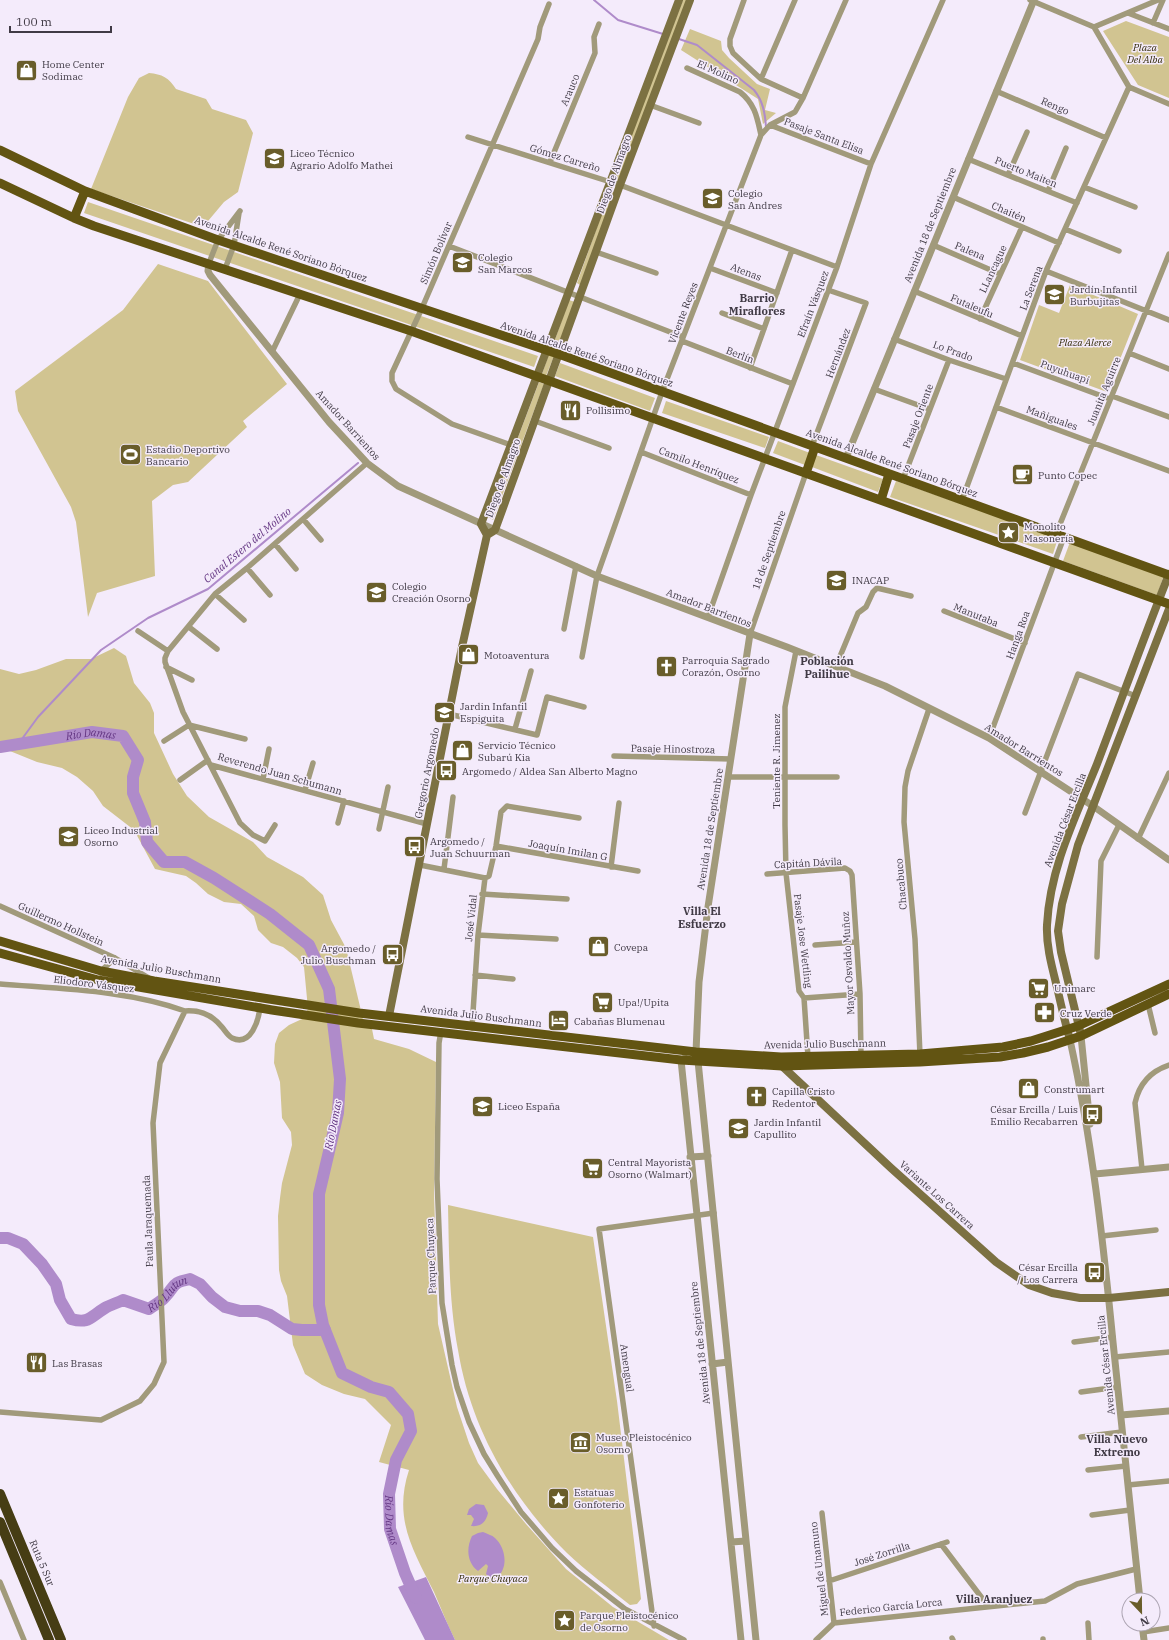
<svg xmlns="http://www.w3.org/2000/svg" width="1169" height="1640" viewBox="0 0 1169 1640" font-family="'IBM Plex Serif',serif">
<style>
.green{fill:#d1c491}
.water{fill:#af8bca}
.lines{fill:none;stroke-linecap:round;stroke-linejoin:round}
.stream{stroke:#af8bca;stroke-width:2}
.river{stroke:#af8bca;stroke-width:12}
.minor{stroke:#a19a7b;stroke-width:5.5}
.tertiary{stroke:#a19a7b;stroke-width:7}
.secondary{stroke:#7c7142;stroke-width:8}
.primary{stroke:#625412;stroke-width:9}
.motorway{stroke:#463d14;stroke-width:10}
.labels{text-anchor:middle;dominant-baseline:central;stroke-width:3;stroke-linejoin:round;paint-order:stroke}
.park-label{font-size:10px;font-style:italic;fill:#302906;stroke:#f4ebfb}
.poi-label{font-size:10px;fill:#403a45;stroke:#f4ebfb;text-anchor:start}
.street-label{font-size:10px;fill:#403a45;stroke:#f4ebfb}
.neighbourhood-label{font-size:11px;font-weight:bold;fill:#403a45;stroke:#f4ebfb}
.water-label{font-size:11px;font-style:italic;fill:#643683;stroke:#f4ebfb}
</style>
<rect width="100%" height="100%" fill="#f4ebfb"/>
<path class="green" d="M683,0H687L620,181L614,179Z
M1126,21L1169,37V98L1138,85L1103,31Z
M690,29L721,41L722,50L729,58L757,84L770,89L765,110L776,113L763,124L758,99L681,50Z
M149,73C162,74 169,78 176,89L206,99L212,109L246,120L253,133L238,192L224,202L203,227L91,189L128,97L139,78Z
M610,191L615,193L580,285L577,283Z
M88,202L538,356L534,367L84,213Z
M158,264L208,281L287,384L243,421L247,427L188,482L173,485L152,501L155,576L97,593L88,617L76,522L71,507L18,411L15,391L123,310Z
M1070,285L1138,314L1107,392L1020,360L1039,305L1059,313Z
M569,300L575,302L558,348L553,345Z
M549,354L554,356L546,376L542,374Z
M560,363L655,398L650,411L555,376Z
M539,382L544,384L493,520L488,517Z
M666,401L769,437L765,448L662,413Z
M778,441L810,453L805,465L773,453Z
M816,455L883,479L878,492L812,467Z
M896,481L1058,538L1053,554L890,497Z
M1070,542L1164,575L1157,595L1063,561Z
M114,648L126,656L134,683L150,703L154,713V733L173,774L187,796L209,817L253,842L267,857L303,877L323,895L331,920L346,948L363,1019L371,1024L374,1039L409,1049L436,1062L434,1192L438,1324L457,1407L469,1443L478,1463L497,1489L526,1524L566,1569L613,1607L669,1640H455C447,1624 441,1608 434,1592C413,1550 393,1519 409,1470L379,1462L391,1425L365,1399L344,1394L322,1385L305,1374L293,1345L287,1296L281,1281L279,1270L278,1216L280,1198L282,1183L292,1145L291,1132L282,1118L280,1082L274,1063L275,1044L279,1033L289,1025L302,1019L308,1009L304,967L297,958L283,947L271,943L258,930L254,916L241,904L224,902L208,894L196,883L186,876L155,869L134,830L103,806L93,791L77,777L62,768L37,762L0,747V669L19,674L36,670L66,659H91Z
M448,1205L593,1237L617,1401L641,1599L637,1604L630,1605C609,1588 587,1572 567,1553C511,1497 471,1429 458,1350C449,1303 449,1253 448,1205Z"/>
<path class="water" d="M476,1504L484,1505L488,1513C486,1522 481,1527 471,1526L474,1519L471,1515H467L469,1509Z
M483,1532C487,1534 492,1535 495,1538C506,1548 509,1569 496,1578H490L486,1574L488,1566L486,1564L478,1571C467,1563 466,1548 472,1536L478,1533Z
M426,1577L455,1640H425L398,1587Z"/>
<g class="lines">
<path class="stream" d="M594,0L618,20L663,34
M679,39L697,45L754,90C763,101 765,113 766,127
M19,743L38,717L101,650L148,618L208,589L358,463"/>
<g class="river">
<path id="s1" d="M0,747L92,732L123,736L138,760L133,777V793L145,822L147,842L164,862H185L214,878L270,914L309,945L329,989L340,1079L338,1113L319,1194V1305L323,1325L342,1373L371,1387L389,1392L408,1414L411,1431L396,1460L389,1494L390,1529L405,1573L416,1598"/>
<path id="s2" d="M0,1238H8L23,1244L42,1264L56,1284L60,1300L71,1319C89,1324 90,1317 105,1308C110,1305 117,1303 123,1300L149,1309C154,1305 161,1302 165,1297C176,1285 171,1283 190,1279L200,1284L212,1297L225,1307L240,1311H258L270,1315L292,1329L302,1330H325"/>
</g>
<path class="minor" d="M744,0L730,39V46L733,53L761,79L803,98
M1030,0L1094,27L1129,87L1169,104
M1128,13L1169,29
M1153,23L1163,0
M1094,27L1158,0
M687,68L740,92C755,104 757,117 761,135
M761,79L795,0
M996,91L1106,138
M650,105L699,123
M770,125L871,164
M468,137L620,185L837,267
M968,159L1077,203
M550,162L595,53L594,37L599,24
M1008,175L1027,132
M1084,187L1135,207
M1048,191L1066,148
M953,197L1059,243
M1065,229L1119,251
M933,245L1000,274
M449,246L683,337
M596,252L656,273
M209,263L218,240L240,211
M710,268L777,293
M225,269L234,245L239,213
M1046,271L1169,320
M914,291L1022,336
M722,313L764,329
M980,319L1022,227
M894,339L949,360L1006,379
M682,341L793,384
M272,352L300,294
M1129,353L1169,369
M1013,363L1110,399
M750,368L792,250
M874,389L929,409
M1112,396L1169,417
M996,407L1169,471
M535,421L609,448
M511,445L452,424L396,389L392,381V373L422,308L538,39L540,27L549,4
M812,446L866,303L828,290
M641,452L751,495
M903,479L949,360
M962,500L1046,271L1129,87
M303,519L321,540
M1056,534L1169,254
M275,544L296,569
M247,568L270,595
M215,594L244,620
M944,611L1025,643
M708,617L751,495L837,267L871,164L943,0
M189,627L217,649
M564,629L576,566
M138,631L168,651
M750,634L806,473
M796,651L785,707V825L786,873L799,991L804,998L808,1057
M582,657L597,576L662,392L761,135L770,125L795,112L803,98L846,0
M836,666L858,613L866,607L873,592L877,588L911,596
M166,667L192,680
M449,714L537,735L547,697L584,707
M515,729L531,671
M989,738L1064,537
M164,741L189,725L245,739
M614,756L731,759
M211,765L427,824
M728,777H837
M263,779L269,749
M180,780L208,760
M305,790L313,763
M1025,813L1078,674L1136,696
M338,823L344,801
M275,825L265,841L253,835L240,823L183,712L165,662V658L168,651L215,594L247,568L367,463
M379,829L388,787
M1138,839L1169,773
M496,846L638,871
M420,865L485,878
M611,867L619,803
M444,869L453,797
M767,874L845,868L850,871L852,875L860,994L861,1056
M482,894L567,899
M0,906L115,958L149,978
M478,935L556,939
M815,945L856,942
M1097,957L1101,861L1119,825
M101,971L115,958
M475,975L513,979
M0,984C62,989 127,990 185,1011
M804,998L860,994
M1148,1004L1155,1033
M472,1028L478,935L485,878L489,876L496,846L501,812L507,806L579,818
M441,1031L439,1043L437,1179L442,1303L452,1365L457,1387L469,1422L484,1454L497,1475L521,1512L552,1548L576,1571L625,1609L684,1640
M920,1055L915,939L904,822L905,787L908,771L929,709
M1142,1169L1135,1103C1139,1084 1151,1071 1169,1065
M1102,1236L1156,1230
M1074,1342L1113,1337
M1115,1357L1169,1352
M1081,1392L1118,1387
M0,1412L101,1420L140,1401L154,1384L164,1362L153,1123L160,1063L185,1011C199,1010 212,1015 221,1026C225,1030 227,1035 232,1038C251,1047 259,1020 260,1006
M1081,1437L1122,1432
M1088,1470L1126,1466
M1128,1485L1169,1481
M822,1513L834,1623
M1092,1515L1130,1510
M941,1544L988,1606
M829,1581L947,1542
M0,1582L24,1640
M1088,1623L1089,1640
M654,1626L599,1229L714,1213
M1143,1632L1169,1628
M952,1638L953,1640
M1043,1639V1640
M816,1640L834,1623L1045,1601L1077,1584L1136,1569"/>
<path class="tertiary" d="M209,263L208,271L210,275L329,422L367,463L398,486L597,576L787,647L885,686L989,738L1093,806L1169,860
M846,458L1034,0
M750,634L708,907L699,982L696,1052L698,1061L756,1640
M1081,1036L1090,1124
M1070,1040C1092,1140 1103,1240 1113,1342C1122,1428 1131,1514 1140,1600
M685,1058L681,1060L741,1640
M690,1157L708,1156
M1095,1174L1169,1167
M712,1364L728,1362
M1121,1415L1169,1411
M731,1542L746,1541
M1142,1624L1144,1640"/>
<path class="secondary" d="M487,535L495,530L620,185L690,0
M487,535L481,524L679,0
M389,1016L462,647L487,535
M1080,1031L1061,952L1058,931L1062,904L1078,845L1169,609
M1070,1040C1065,1022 1061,1005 1057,987C1052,967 1046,946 1047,925C1050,867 1076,816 1097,764C1121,701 1144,637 1169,574
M781,1062L782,1066L891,1168L996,1262L1029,1285L1052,1293L1080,1298H1109L1169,1292"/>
<path class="primary" d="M0,150L85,191L218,240L564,356L1169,575
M0,183L74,218L94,226L411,331L1169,604
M74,218L85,191
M806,473L815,447
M881,500L889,474
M0,941L101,971L154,981L359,1013L696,1052L781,1057L920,1054L1003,1047L1031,1041L1078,1026L1169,984
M0,953L98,980L272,1010L358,1023L681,1060L782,1066L920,1062L1000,1057L1023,1053L1048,1047L1081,1036L1169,994"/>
<path class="motorway" d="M0,1494L61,1640
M0,1522L49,1640"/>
</g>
<defs>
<symbol id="shop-square" viewBox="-11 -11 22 22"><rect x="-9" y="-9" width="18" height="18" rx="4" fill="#695d2a" stroke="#f4ebfb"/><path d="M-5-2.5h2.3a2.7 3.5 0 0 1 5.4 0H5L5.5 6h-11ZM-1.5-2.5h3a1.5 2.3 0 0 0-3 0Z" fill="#fff"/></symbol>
<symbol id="school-square" viewBox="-11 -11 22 22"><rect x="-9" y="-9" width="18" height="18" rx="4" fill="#695d2a" stroke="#f4ebfb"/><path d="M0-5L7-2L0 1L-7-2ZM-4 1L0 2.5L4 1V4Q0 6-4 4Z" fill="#fff"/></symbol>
<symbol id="restaurant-square" viewBox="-11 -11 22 22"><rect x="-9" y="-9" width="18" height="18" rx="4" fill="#695d2a" stroke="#f4ebfb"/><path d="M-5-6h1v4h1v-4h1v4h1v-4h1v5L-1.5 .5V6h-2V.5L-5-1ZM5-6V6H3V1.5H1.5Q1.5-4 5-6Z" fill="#fff"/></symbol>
<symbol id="stadium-square" viewBox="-11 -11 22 22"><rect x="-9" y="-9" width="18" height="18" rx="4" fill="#695d2a" stroke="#f4ebfb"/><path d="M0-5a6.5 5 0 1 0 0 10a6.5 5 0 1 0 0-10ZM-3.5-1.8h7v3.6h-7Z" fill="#fff"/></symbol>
<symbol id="cafe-square" viewBox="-11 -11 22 22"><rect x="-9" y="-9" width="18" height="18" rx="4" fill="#695d2a" stroke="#f4ebfb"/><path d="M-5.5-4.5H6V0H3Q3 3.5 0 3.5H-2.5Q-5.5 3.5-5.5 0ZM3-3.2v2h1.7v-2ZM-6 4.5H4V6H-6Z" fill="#fff"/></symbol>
<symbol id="sight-square" viewBox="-11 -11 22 22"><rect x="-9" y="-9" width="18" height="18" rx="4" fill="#695d2a" stroke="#f4ebfb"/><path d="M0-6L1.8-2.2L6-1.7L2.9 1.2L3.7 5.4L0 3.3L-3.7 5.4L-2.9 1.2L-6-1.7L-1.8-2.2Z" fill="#fff"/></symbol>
<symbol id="university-square" viewBox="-11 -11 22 22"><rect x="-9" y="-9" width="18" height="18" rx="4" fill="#695d2a" stroke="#f4ebfb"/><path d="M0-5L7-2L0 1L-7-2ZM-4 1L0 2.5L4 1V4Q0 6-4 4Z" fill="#fff"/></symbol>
<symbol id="church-square" viewBox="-11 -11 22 22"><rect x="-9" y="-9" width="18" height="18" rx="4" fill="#695d2a" stroke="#f4ebfb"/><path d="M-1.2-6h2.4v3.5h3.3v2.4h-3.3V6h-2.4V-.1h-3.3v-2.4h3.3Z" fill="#fff"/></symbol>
<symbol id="bus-square" viewBox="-11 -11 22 22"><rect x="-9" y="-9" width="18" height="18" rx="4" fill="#695d2a" stroke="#f4ebfb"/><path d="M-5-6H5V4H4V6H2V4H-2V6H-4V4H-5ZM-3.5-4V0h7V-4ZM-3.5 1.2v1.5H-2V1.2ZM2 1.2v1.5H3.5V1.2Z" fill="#fff"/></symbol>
<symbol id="supermarket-square" viewBox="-11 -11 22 22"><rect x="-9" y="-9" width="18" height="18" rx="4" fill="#695d2a" stroke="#f4ebfb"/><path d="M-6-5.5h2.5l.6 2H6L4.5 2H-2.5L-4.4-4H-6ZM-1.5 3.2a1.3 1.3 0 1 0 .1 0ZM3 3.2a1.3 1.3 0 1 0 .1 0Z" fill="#fff"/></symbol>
<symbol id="pharmacy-square" viewBox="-11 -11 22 22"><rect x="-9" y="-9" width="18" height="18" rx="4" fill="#695d2a" stroke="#f4ebfb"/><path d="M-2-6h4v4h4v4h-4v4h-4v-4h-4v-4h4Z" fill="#fff"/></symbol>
<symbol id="hotel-square" viewBox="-11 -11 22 22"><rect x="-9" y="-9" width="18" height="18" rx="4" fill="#695d2a" stroke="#f4ebfb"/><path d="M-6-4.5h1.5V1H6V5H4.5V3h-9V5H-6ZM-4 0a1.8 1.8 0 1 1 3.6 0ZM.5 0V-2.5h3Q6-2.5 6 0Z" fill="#fff"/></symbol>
<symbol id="museum-square" viewBox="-11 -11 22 22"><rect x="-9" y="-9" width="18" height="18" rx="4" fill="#695d2a" stroke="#f4ebfb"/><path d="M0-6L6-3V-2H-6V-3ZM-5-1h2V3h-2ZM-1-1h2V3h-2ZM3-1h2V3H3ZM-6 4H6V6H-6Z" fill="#fff"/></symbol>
</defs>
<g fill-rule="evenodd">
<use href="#shop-square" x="14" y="58" width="25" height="25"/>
<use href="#school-square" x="262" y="146" width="25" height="25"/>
<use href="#school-square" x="700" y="186" width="25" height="25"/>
<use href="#school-square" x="450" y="250" width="25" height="25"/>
<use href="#school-square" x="1042" y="282" width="25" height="25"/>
<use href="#restaurant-square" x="558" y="398" width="25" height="25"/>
<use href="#stadium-square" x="118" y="442" width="25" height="25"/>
<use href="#cafe-square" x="1010" y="462" width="25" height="25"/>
<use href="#sight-square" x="996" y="520" width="25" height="25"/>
<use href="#university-square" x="824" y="568" width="25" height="25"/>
<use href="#school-square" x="364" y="580" width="25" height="25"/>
<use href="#shop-square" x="456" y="642" width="25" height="25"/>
<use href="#church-square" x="654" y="654" width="25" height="25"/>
<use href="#school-square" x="432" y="700" width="25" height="25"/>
<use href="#shop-square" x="450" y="738" width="25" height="25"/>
<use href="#bus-square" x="434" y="758" width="25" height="25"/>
<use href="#school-square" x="56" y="824" width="25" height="25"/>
<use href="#bus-square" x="402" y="834" width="25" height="25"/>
<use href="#shop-square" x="586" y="934" width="25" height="25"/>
<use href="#bus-square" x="380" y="942" width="25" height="25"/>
<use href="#supermarket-square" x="1026" y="976" width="25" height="25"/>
<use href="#supermarket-square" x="590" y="990" width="25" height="25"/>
<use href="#pharmacy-square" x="1032" y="1000" width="25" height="25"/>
<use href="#hotel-square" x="546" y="1008" width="25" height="25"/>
<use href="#shop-square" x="1016" y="1076" width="25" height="25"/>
<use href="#church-square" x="744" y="1084" width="25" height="25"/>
<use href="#school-square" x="470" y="1094" width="25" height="25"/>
<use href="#bus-square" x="1080" y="1102" width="25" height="25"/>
<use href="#school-square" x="726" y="1116" width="25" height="25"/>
<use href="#supermarket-square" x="580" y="1156" width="25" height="25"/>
<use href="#bus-square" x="1082" y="1260" width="25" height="25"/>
<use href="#restaurant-square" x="24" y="1350" width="25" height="25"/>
<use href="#museum-square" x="568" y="1430" width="25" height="25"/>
<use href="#sight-square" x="546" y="1486" width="25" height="25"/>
<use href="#sight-square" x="552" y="1608" width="25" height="25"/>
</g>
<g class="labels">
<g class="park-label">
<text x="1145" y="47">Plaza<tspan x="1145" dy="12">Del Alba</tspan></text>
<text x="1085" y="342">Plaza Alerce</text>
<text x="493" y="1578">Parque Chuyaca</text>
</g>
<g class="poi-label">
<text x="42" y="64">Home Center<tspan x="42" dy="12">Sodimac</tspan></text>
<text x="290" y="153">Liceo Técnico<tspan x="290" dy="12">Agrario Adolfo Mathei</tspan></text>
<text x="728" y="193">Colegio<tspan x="728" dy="12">San Andres</tspan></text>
<text x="478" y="257">Colegio<tspan x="478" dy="12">San Marcos</tspan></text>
<text x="1070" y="289">Jardín Infantil<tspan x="1070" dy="12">Burbujitas</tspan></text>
<text x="586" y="410">Pollisimo</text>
<text x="146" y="449">Estadio Deportivo<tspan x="146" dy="12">Bancario</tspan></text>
<text x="1038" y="475">Punto Copec</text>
<text x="1024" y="526">Monolito<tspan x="1024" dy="12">Masonería</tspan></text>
<text x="852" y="580">INACAP</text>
<text x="392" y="586">Colegio<tspan x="392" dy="12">Creación Osorno</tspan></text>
<text x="484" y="655">Motoaventura</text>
<text x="682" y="660">Parroquia Sagrado<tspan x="682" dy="12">Corazón, Osorno</tspan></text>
<text x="460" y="706">Jardin Infantil<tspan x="460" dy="12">Espiguita</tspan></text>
<text x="478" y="745">Servicio Técnico<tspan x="478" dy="12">Subarú Kia</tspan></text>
<text x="462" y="771">Argomedo / Aldea San Alberto Magno</text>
<text x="84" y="830">Liceo Industrial<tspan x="84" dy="12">Osorno</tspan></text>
<text x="430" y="841">Argomedo /<tspan x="430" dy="12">Juan Schuurman</tspan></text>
<text x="614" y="947">Covepa</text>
<text x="376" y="948" text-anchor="end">Argomedo /<tspan x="376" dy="12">Julio Buschman</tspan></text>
<text x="1054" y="988">Unimarc</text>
<text x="618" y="1002">Upa!/Upita</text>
<text x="1060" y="1013">Cruz Verde</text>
<text x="574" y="1021">Cabañas Blumenau</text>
<text x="1044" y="1089">Construmart</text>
<text x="772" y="1091">Capilla Cristo<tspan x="772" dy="12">Redentor</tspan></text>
<text x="498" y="1106">Liceo España</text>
<text x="1078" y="1109" text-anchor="end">César Ercilla / Luis<tspan x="1078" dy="12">Emilio Recabarren</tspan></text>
<text x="754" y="1122">Jardin Infantil<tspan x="754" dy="12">Capullito</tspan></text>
<text x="608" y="1162">Central Mayorista<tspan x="608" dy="12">Osorno (Walmart)</tspan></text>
<text x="1078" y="1267" text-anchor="end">César Ercilla<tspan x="1078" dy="12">/ Los Carrera</tspan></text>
<text x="52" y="1363">Las Brasas</text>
<text x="596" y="1437">Museo Pleistocénico<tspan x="596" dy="12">Osorno</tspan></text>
<text x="574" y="1492">Estatuas<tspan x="574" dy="12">Gonfoterio</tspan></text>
<text x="580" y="1615">Parque Pleistocénico<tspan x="580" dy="12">de Osorno</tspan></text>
</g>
<g class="street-label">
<text transform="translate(718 72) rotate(24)">El Molino</text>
<text transform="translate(570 90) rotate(-67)">Arauco</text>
<text transform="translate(1055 106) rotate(23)">Rengo</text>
<text transform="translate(824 136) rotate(21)">Pasaje Santa Elisa</text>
<text transform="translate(565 158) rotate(17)">Gómez Carreño</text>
<text transform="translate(1026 172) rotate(22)">Puerto Maiten</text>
<text transform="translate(614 174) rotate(-70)">Diego de Almagro</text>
<text transform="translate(1009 212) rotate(23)">Chaitén</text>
<text transform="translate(930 225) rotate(-68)">Avenida 18 de Septiembre</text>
<text transform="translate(281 249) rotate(19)">Avenida Alcalde René Soriano Bórquez</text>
<text transform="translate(970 251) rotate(23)">Palena</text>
<text transform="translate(436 253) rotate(-67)">Simón Bolívar</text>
<text transform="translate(993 269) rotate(-65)">LLancague</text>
<text transform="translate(746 272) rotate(21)">Atenas</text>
<text transform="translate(1031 288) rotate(-69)">La Serena</text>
<text transform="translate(813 304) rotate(-69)">Efraín Vásquez</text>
<text transform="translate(972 306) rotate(23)">Futaleufu</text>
<text transform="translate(683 313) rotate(-69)">Vicente Reyes</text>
<text transform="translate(953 351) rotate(20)">Lo Prado</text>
<text transform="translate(838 353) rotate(-69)">Hernández</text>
<text transform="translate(587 354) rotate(19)">Avenida Alcalde René Soriano Bórquez</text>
<text transform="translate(740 355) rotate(21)">Berlín</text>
<text transform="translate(1065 372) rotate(20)">Puyuhuapi</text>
<text transform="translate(1104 391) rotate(-68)">Juanita Aguirre</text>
<text transform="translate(918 416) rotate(-69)">Pasaje Oriente</text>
<text transform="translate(1052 418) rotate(20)">Mañiguales</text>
<text transform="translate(348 425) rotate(48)">Amador Barrientos</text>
<text transform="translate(892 463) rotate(20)">Avenida Alcalde René Soriano Bórquez</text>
<text transform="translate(699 465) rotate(21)">Camilo Henríquez</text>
<text transform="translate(503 478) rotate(-70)">Diego de Almagro</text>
<text transform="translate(769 550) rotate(-71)">18 de Septiembre</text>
<text transform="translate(709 608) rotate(21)">Amador Barrientos</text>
<text transform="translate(976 615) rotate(22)">Manutaba</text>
<text transform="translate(1018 635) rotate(-70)">Hanga Roa</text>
<text transform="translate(673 749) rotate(1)">Pasaje Hinostroza</text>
<text transform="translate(1024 750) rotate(32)">Amador Barrientos</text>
<text transform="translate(776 761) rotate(-90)">Teniente R. Jimenez</text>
<text transform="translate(427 773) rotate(-79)">Gregorio Argomedo</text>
<text transform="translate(280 774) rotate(16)">Reverendo Juan Schumann</text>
<text transform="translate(1065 820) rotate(-69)">Avenida César Ercilla</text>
<text transform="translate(710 829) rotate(-81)">Avenida 18 de Septiembre</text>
<text transform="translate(568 850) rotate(10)">Joaquín Imilan G</text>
<text transform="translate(808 863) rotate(-3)">Capitán Dávila</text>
<text transform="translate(901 884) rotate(-95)">Chacabuco</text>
<text transform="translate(471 918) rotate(-84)">José Vidal</text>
<text transform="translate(61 924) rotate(24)">Guillermo Hollstein</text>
<text transform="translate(803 941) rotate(83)">Pasaje Jose Wettling</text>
<text transform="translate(848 963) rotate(-93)">Mayor Osvaldo Muñoz</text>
<text transform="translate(161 969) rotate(10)">Avenida Julio Buschmann</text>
<text transform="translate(94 984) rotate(7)">Eliodoro Vásquez</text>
<text transform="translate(481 1016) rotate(7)">Avenida Julio Buschmann</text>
<text transform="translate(825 1044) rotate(-1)">Avenida Julio Buschmann</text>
<text transform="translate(937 1195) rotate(42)">Variante Los Carrera</text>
<text transform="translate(148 1221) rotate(-92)">Paula Jaraquemada</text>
<text transform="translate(431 1256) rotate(-92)">Parque Chuyaca</text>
<text transform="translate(700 1343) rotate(-96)">Avenida 18 de Septiembre</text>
<text transform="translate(1106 1365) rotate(-96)">Avenida César Ercilla</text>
<text transform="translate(627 1368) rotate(82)">Amengual</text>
<text transform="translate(882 1554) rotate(-18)">José Zorrilla</text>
<text transform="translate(42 1563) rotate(67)">Ruta 5 Sur</text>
<text transform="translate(819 1569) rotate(-97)">Miguel de Unamuno</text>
<text transform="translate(891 1607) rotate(-6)">Federico García Lorca</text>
</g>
<g class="neighbourhood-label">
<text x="757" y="298">Barrio<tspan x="757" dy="13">Miraflores</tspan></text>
<text x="827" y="661">Población<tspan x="827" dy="13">Pailihue</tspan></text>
<text x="702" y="911">Villa El<tspan x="702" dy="13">Esfuerzo</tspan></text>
<text x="1117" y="1439">Villa Nuevo<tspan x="1117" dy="13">Extremo</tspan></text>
<text x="994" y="1599">Villa Aranjuez</text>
</g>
<g class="water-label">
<text transform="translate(247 545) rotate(-40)">Canal Estero del Molino</text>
<text stroke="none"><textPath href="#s1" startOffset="92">Río Damas</textPath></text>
<text transform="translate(333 1125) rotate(-79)">Río Damas</text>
<text stroke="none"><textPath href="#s2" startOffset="224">Río Llutun</textPath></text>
<text stroke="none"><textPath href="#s1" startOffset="1065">Río Damas</textPath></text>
</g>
</g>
<g transform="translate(1141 1612) rotate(158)"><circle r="19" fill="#f4ebfb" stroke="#aca4b2"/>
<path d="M0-3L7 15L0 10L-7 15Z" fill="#695d2a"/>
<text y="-6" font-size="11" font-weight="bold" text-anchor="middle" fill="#403a45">N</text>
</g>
<path d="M10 26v6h101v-6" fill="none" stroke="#403a45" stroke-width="2"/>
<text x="16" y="26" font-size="12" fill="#403a45" stroke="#f4ebfb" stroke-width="3" paint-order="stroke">100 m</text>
</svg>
